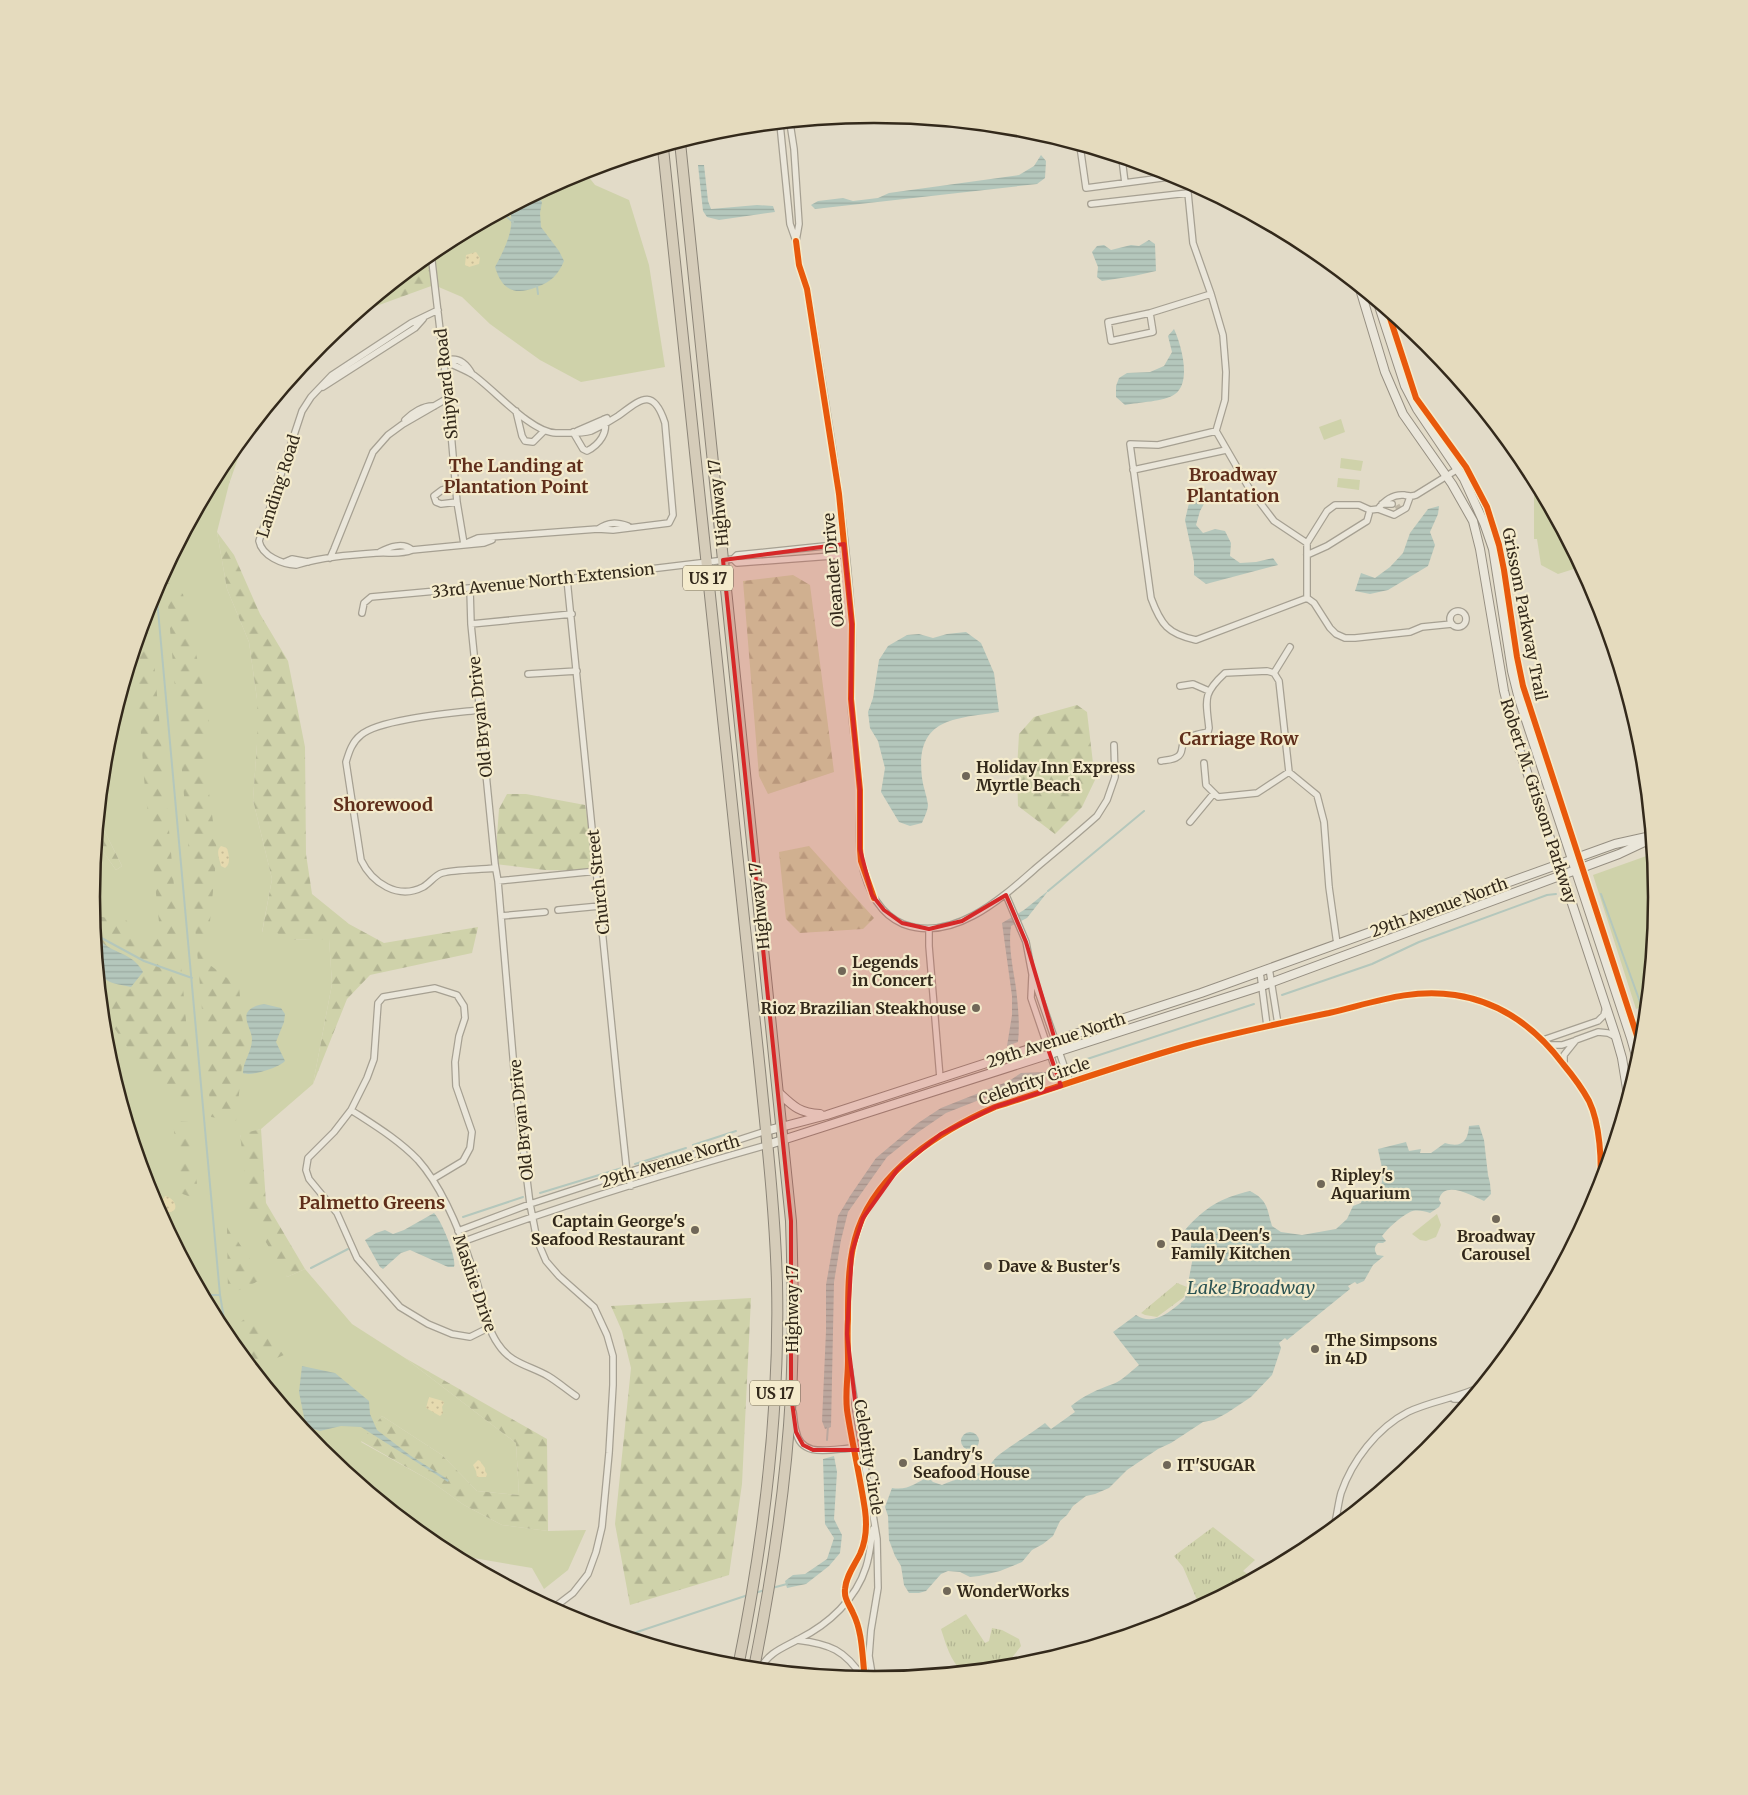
<svg xmlns="http://www.w3.org/2000/svg" width="1748" height="1795" viewBox="0 0 1748 1795" font-family="Merriweather,serif">
<style>
.grass{fill:#cfd2aa}
.forest{fill:url(#forest-firs)}
.sand{fill:url(#sand-dots)}
.park{fill:url(#park-tufts)}
.water{fill:url(#water-rules)}
.lines{fill:none;stroke-linecap:round;stroke-linejoin:round}
.stream{stroke:#b4c7bc;stroke-width:2}
.street-tunnel{stroke:#bfb7a5;stroke-width:5.5;stroke-dasharray:5.5 3;stroke-linecap:butt}
.street-casing{stroke:#a6a092;stroke-width:8}
.secondary-casing{stroke:#968f82;stroke-width:10}
.highway-casing{stroke:#8c8578;stroke-width:12}
.street{stroke:#eae6da;stroke-width:5.5}
.secondary{stroke:#eae6da;stroke-width:8}
.highway{stroke:#d5ccb9;stroke-width:10}
.cycleway-casing{stroke:#f4ebcc;stroke-width:9}
.cycleway{stroke:#e8590c;stroke-width:6}
.marked{fill:#d62828;fill-opacity:0.2;stroke:#d62828;stroke-width:4;stroke-linejoin:round}
.poi-dot{fill:#706758;stroke:#f4ebcc;stroke-width:2}
.labels{text-anchor:middle;dominant-baseline:central;stroke-width:4.5;stroke-linejoin:round;paint-order:stroke}
.shield{fill:#f4ebcc;stroke:#6d6350;stroke-width:1}
.shield-label{font-size:15px;font-weight:bold;fill:#33291b}
.street-label{font-size:16px;fill:#33291b;stroke:#f4ebcc}
.poi-label{font-size:16px;font-weight:bold;fill:#33291b;stroke:#f4ebcc;text-anchor:start}
.neighbourhood-label{font-size:18px;font-weight:bold;fill:#5f2e1b;stroke:#f4ebcc}
.water-label{font-size:18px;font-style:italic;fill:#2b5353;stroke:#f4ebcc}
.rim{fill:none;stroke:#33291b;stroke-width:2.5}
</style>
<defs>
<pattern id="forest-firs" width="22" height="20" patternUnits="userSpaceOnUse" patternTransform="scale(1.25)"><rect width="22" height="20" fill="#cfd2aa"/><path d="M5 1l3.5 6h-7zM16 11l3.5 6h-7z" fill="#b2b492"/></pattern>
<pattern id="sand-dots" width="8" height="8" patternUnits="userSpaceOnUse" patternTransform="scale(1.25)"><rect width="8" height="8" fill="#e6daaf"/><path d="M2 2h.1M6 6h.1" fill="none" stroke="#c6bb96" stroke-width="1.8" stroke-linecap="round"/></pattern>
<pattern id="park-tufts" width="24" height="20" patternUnits="userSpaceOnUse" patternTransform="scale(1.25)"><rect width="24" height="20" fill="#cfd2aa"/><path d="M3 7l-1-3M5 7V3M7 7l1-3M15 17l-1-3M17 17v-4M19 17l1-3" fill="none" stroke="#b2b492"/></pattern>
<pattern id="water-rules" width="6" height="5" patternUnits="userSpaceOnUse" patternTransform="scale(1.25)"><rect width="6" height="5" fill="#b4c7bc"/><path d="M0 2.5h6" fill="none" stroke="#9baba1"/></pattern>
</defs>
<rect width="100%" height="100%" fill="#e2dbc8"/>
<path class="grass" d="M584,171L595,185L629,200L649,265L665,367L581,382L540,360L490,324L462,297L434,285L415,266L439,247L575,174Z
M1341,419L1345,432L1324,440L1319,427Z
M234,450L229,484L217,532L227,589L249,642L257,699V744L253,800L272,879L262,932L277,933L296,940L329,938L332,984L313,1084L261,1129L240,1135L287,1277L305,1269L352,1324L405,1358L516,1443L519,1495L477,1491L442,1455L382,1416L361,1442L429,1480L464,1505L502,1525L548,1531L586,1530L568,1570L544,1589L532,1568L450,1554L439,1548L320,1451L223,1332L151,1197L106,1050L91,897L97,843L116,870L122,866L103,828L99,817L106,745L151,598L223,462Z
M1341,458L1363,461L1361,471L1340,468Z
M1338,478L1360,480L1359,490L1337,487Z
M1534,479L1582,570L1580,567L1558,574L1541,565L1537,539H1534Z
M1652,854L1657,898L1646,1005L1636,1009L1593,875Z
M1437,1214L1441,1225L1436,1237L1426,1241L1420,1240L1412,1234Z"/>
<path class="forest" d="M432,259L434,285L368,309L346,323L415,266Z
M247,433L229,484L234,450Z
M217,532L234,555L260,614L288,661L305,747L306,854L312,894L349,924L384,943L478,927L472,953L370,975L347,999L313,1084L332,984L329,939L287,940L277,933H262L272,879L253,800L257,744V699L249,642L227,589Z
M793,575L810,585L834,772L768,794L759,776L743,581Z
M166,581L183,594L209,713L207,779L217,850L206,962L239,987L242,1016L247,1049L242,1066L236,1121L211,1117Z
M149,605L195,1122L166,1086L136,1060L115,1029L102,1002L101,997L119,993L129,982L96,948L93,918L94,916L126,920L150,952L159,922L144,778L135,650Z
M1077,705L1087,712L1095,780L1082,807L1055,834L1018,806L1017,769L1019,734L1034,717Z
M507,794H526L585,805L597,871L545,870L495,864L499,809Z
M99,817L103,828L122,866L116,870L97,843Z
M809,846L874,918L863,929L800,933L786,919L779,852Z
M173,1120L189,1122L199,1200L180,1193Z
M261,1129L266,1203L305,1269L287,1277L250,1216L240,1134Z
M227,1225L263,1279L228,1295Z
M751,1298L742,1484L729,1575L630,1605L615,1524L631,1368L622,1331L611,1306Z
M249,1315L284,1355L253,1368L239,1351L235,1327Z
M405,1358L547,1439L548,1531L502,1525L464,1505L429,1480L361,1441L382,1416L442,1455L477,1491L519,1495L516,1443Z"/>
<path class="sand" d="M476,252L480,258L479,264L469,267L465,265L466,255Z
M221,846L227,848C229,855 231,864 225,868L221,866C220,860 215,851 221,846Z
M165,1196C171,1197 177,1203 175,1209L172,1212H166L162,1208L161,1203Z
M429,1397L443,1401L444,1403L442,1407L443,1413L440,1416L426,1408Z
M478,1460L480,1461L485,1468V1471L487,1474L486,1477H477L476,1471L473,1465Z"/>
<path class="park" d="M1177,1283L1187,1287L1184,1297L1157,1317L1145,1315L1141,1313Z
M1213,1527L1255,1560L1243,1571L1249,1575L1230,1591L1200,1607L1183,1567L1174,1556Z
M966,1614L985,1643L989,1641L992,1628L1002,1630L1019,1639L1021,1646L1005,1667L963,1672C950,1661 946,1644 941,1629Z"/>
<path class="water" d="M1041,155L1046,161L1045,178L1037,184L815,209L811,205L818,201L843,198L853,201L878,198L889,193L1019,175L1034,166Z
M698,165H704L708,201L711,209L757,205L773,206L775,212L719,220L707,217L703,211Z
M536,195L542,202L540,213L541,227L559,251L564,261C558,275 551,282 537,287C514,296 502,290 495,267C503,252 517,226 509,209Z
M1149,240L1155,244L1156,271L1134,276L1102,281L1097,277L1098,267L1092,252L1097,246L1104,245L1111,250L1131,245L1139,246Z
M1174,329C1181,344 1192,382 1175,394C1164,402 1139,402 1125,405L1116,397V386L1119,378L1127,373L1150,372L1164,366L1172,352L1168,336Z
M1204,487L1209,495L1200,511L1196,525L1203,533L1215,529L1225,531L1231,543L1230,556L1240,563L1256,562L1273,558L1278,565L1206,584L1194,575V562L1185,520L1190,499Z
M1439,506L1438,514L1430,532L1435,545L1428,566L1388,590L1370,594L1355,591L1361,573L1375,578L1390,567L1403,553L1410,533L1428,509Z
M966,632L981,643L994,673L999,712C953,719 915,718 922,778C923,787 927,796 928,805C928,810 924,818 922,823L910,826L899,822L881,792L885,768L878,741L870,728L868,712L873,698L879,660L888,646L907,635L919,634L933,638L947,634Z
M1049,890L1027,918L1011,926C1008,947 1013,967 1016,988C1018,1006 1020,1025 1018,1042L1007,1046L1012,1015V996L1002,923L1024,910Z
M94,926C96,930 96,935 98,938C110,954 132,951 143,972L131,987C122,985 110,984 104,978C95,970 95,939 94,926Z
M264,1004L281,1008L285,1014L284,1022L276,1042L285,1061C280,1067 251,1077 243,1073C243,1061 252,1052 252,1039C252,1031 244,1021 247,1013C250,1007 258,1005 264,1004Z
M1048,1072L1049,1075L1033,1079L946,1113L917,1133L887,1157L848,1212L841,1240L834,1282L831,1427L825,1429L822,1421L826,1331V1285L838,1216L850,1196L876,1158L918,1123L941,1108L1009,1081L1021,1073Z
M1479,1125L1484,1140L1488,1175L1490,1183L1491,1194L1484,1201C1473,1196 1443,1179 1439,1200L1441,1203L1439,1207L1430,1213C1424,1211 1416,1209 1410,1212C1400,1217 1388,1228 1382,1236L1386,1241L1383,1243H1378C1374,1247 1374,1250 1377,1255L1384,1256L1373,1265L1364,1281L1357,1284L1355,1282L1348,1286L1350,1289L1287,1340L1285,1338L1279,1343L1281,1348L1272,1375L1251,1397L1227,1413L1214,1420L1203,1422L1171,1443L1158,1449L1127,1470L1109,1488L1095,1494L1086,1496L1073,1506L1067,1515L1060,1521L1053,1536L1043,1544L1032,1550L1022,1562L1000,1571L979,1576L970,1577L960,1572L948,1571L941,1574L926,1591L919,1593H909L904,1585L901,1566L895,1556L889,1540L888,1516L885,1507L892,1488C908,1491 917,1482 928,1477L933,1482L942,1485C955,1478 974,1478 986,1469C991,1465 994,1458 1000,1454C1015,1443 1030,1434 1045,1423L1051,1429L1075,1412L1071,1406C1083,1396 1098,1389 1113,1384C1122,1381 1132,1370 1139,1365L1113,1332L1136,1315C1154,1327 1171,1311 1185,1299L1193,1257L1190,1256L1192,1237L1189,1236L1190,1234L1185,1230C1205,1207 1221,1198 1250,1191C1268,1200 1267,1209 1272,1226L1281,1232L1302,1235L1336,1229L1347,1219L1353,1206L1361,1203L1363,1193C1368,1194 1370,1193 1375,1191C1389,1183 1380,1162 1378,1149L1406,1142L1409,1151L1421,1149L1420,1153H1431L1445,1143C1461,1148 1468,1142 1469,1126Z
M434,1213C441,1220 457,1257 454,1267H448L410,1250L401,1253L383,1269L380,1267L365,1240L376,1233L385,1230L393,1234L404,1230Z
M302,1366L335,1373L369,1401L370,1414L377,1430L411,1456L449,1480L448,1482L361,1427L341,1426L320,1431L306,1427L299,1392Z
M961 1441a9 9 0 1 1 18 0a9 9 0 1 1-18 0Z
M834,1456L837,1472L834,1519L842,1535L840,1553L829,1566L806,1584L787,1588L785,1581L793,1575L805,1574L827,1559L834,1538L825,1524L823,1459Z"/>
<g class="lines">
<path class="stream" d="M500,214L506,216L513,222
M537,286L538,294
M156,588L220,1295L227,1336
M1048,891L1144,811
M1601,894L1640,1002
M96,935L144,961L192,978
M1282,995L1372,964L1419,942L1547,895L1556,894
M1072,1064L1254,1004
M693,1145L736,1131
M635,1164L686,1148
M540,1193L622,1168
M463,1217L523,1197
M311,1268L348,1249
M210,1295H220
M827,1440L828,1426
M772,1588L787,1584
M755,1593L765,1590
M625,1636L748,1595"/>
<path class="street-tunnel" d="M1396,509L1401,506"/>
<defs>
<path id="street" d="M790,123L794,149L799,224L796,241
M780,124L790,224L796,241L799,265L807,289C825,400 845,511 852,624C853,649 851,674 851,700C852,729 858,759 860,788C861,812 857,836 861,860C866,885 877,913 903,924C953,943 1002,898 1036,868C1056,851 1077,834 1097,816L1107,800L1115,777L1114,745
M1080,146L1086,188L1177,176
M1122,159L1125,183
M1091,204L1188,193L1193,243L1211,294L1150,313L1108,322L1111,341L1153,332L1150,313
M431,253L448,398L457,502L464,544
M1211,294L1223,335L1226,372L1225,400L1216,431L1158,445L1130,444L1151,598C1161,625 1168,634 1196,640L1307,598V543L1274,521L1249,488L1216,431
M438,310L411,323L332,375L311,397L302,411L259,541C262,556 282,564 296,565C322,557 350,555 377,553C389,552 400,555 412,550L484,543L492,540
M444,361C453,365 463,369 472,374C493,388 531,433 556,433C566,433 581,434 591,431C600,427 609,422 618,416C640,400 653,386 665,423L673,515L669,523L613,530L598,529L478,538L464,544
M444,361C457,356 466,363 472,374
M323,387L415,328L423,319
M516,411L522,436L525,441L533,442L544,431
M405,420C412,413 424,405 434,406
M577,431L607,418
M573,432L583,449L587,451C599,445 609,432 604,419
M1133,470L1226,450
M456,487L442,490L434,496L436,502L441,504L457,502
M1382,504H1392
M1378,509C1384,501 1393,494 1404,495C1409,496 1411,497 1416,495L1458,469
M598,529C609,522 616,522 628,526
M1307,543L1327,511L1335,505H1359L1370,510L1378,509L1394,515L1406,508L1410,497
M380,552C389,547 403,542 412,550
M1307,555L1327,546L1367,521L1370,510
M330,558L334,549L373,452L388,435L403,424L448,398
M733,559L737,563L845,555
M285,562L292,559L308,562
M567,579L618,1089L627,1173L631,1186
M470,589L471,624L495,864L498,881L516,1092L530,1204L537,1240L546,1261L559,1276L594,1307L607,1335L613,1356V1385L609,1453L602,1527L596,1552L588,1574L573,1593L552,1609
M1307,598L1314,603L1330,628L1336,634L1345,638H1355L1410,632L1422,627L1452,624
M1450 619a8 8 0 1 1 16 0a8 8 0 1 1-16 0Z
M362,613L364,603L371,597L567,579L733,559L737,555L844,544
M471,624L572,614
M1274,673L1290,647
M528,674L577,671
M1180,686L1193,684L1209,691
M479,710C454,713 379,719 361,735C352,742 349,752 346,762L361,860C372,883 398,900 423,887C430,883 435,875 442,873C456,869 480,870 495,868
M1161,761C1166,760 1173,760 1177,757C1183,754 1181,749 1183,744C1187,735 1200,734 1208,732L1209,728C1206,700 1202,694 1225,673L1267,671L1274,673L1279,681L1289,772L1317,795L1324,822L1329,887L1337,944
M1204,763L1206,785L1218,797L1257,793L1289,772
M1190,822L1214,793
M498,881L597,871
M1006,895L1026,942L1032,974L1070,1083
M558,910L600,906
M501,916L545,912
M929,929V946L940,1078
M1269,968L1278,1024
M1260,972L1267,1026
M1032,976L1031,998L1061,1086
M1543,1040L1598,1021L1604,1015L1606,1007
M1549,1045H1562L1574,1041
M1564,1064V1055L1576,1040L1598,1032L1608,1033L1616,1037
M351,1110C374,1125 399,1140 418,1160C444,1189 463,1239 475,1276C483,1298 484,1324 498,1344C511,1364 529,1365 548,1376C558,1382 567,1390 576,1396
M433,1179L463,1161L470,1148L472,1132L456,1086L455,1062L459,1036L465,1018L464,1006L457,995L435,988L383,997L378,1003L374,1059L367,1078L351,1110L334,1132L308,1158L306,1170L309,1179L337,1213L357,1258L400,1307L428,1324L452,1334L470,1337L488,1328
M458,1231L530,1204L650,1165L692,1155L766,1131
M462,1242C562,1205 664,1174 767,1145
M849,1368L877,1539L878,1588L871,1630L869,1656L873,1680
M1454,1399H1470
M793,1412C794,1418 794,1425 796,1431C801,1461 837,1447 857,1448
M1334,1527C1337,1516 1338,1504 1341,1493C1352,1461 1377,1428 1408,1412C1431,1401 1457,1398 1480,1387
M797,1640C830,1644 845,1650 863,1678
M760,1669C769,1652 783,1648 799,1639C829,1624 856,1599 866,1567C870,1555 871,1541 873,1529
M865,1679C862,1657 863,1633 853,1613C849,1604 844,1599 845,1589C846,1576 854,1566 860,1554C866,1541 867,1525 865,1510C860,1476 852,1443 847,1410C845,1392 848,1378 848,1361C848,1347 847,1333 848,1319C848,1289 848,1258 858,1229C879,1170 940,1131 995,1107C1058,1087 1122,1064 1186,1046C1233,1033 1281,1023 1329,1013C1372,1003 1410,988 1455,995C1501,1002 1536,1028 1563,1064C1573,1076 1582,1088 1589,1101C1600,1124 1602,1161 1600,1187"/>
<path id="secondary" d="M1360,289L1385,372L1403,414L1452,484L1473,521L1480,549L1504,691L1519,749L1559,864L1616,1037L1622,1058L1628,1095
M1378,303L1405,386L1417,409L1464,479L1484,523L1493,549L1512,671L1519,699L1631,1038L1638,1063
M778,1092C793,1106 799,1113 820,1114
M766,1131L827,1115L1201,993L1615,844L1651,836
M767,1145L1262,986L1619,854L1651,839"/>
<path id="highway" d="M680,142L791,1221C793,1279 794,1337 791,1395C786,1487 772,1578 754,1668
M663,148L760,1071C767,1141 775,1212 777,1283C780,1412 764,1540 738,1667"/>
</defs>
<use href="#street" class="street-casing"/>
<use href="#secondary" class="secondary-casing"/>
<use href="#highway" class="highway-casing"/>
<use href="#street" class="street"/>
<use href="#secondary" class="secondary"/>
<use href="#highway" class="highway"/>
<defs>
<path id="cycleway" d="M796,241L799,265L807,289L839,494L852,624L851,699L860,790V849L861,861L874,898
M1388,312L1416,398L1466,467L1487,507L1499,545L1504,570L1517,657L1523,686L1642,1051
M865,1679C862,1657 863,1633 853,1613C849,1604 844,1599 845,1589C846,1576 854,1566 860,1554C866,1541 867,1525 865,1510C860,1476 852,1443 847,1410C845,1392 848,1378 848,1361C848,1347 847,1333 848,1319C848,1289 848,1258 858,1229C879,1170 940,1131 995,1107C1058,1087 1122,1064 1186,1046C1233,1033 1281,1023 1329,1013C1372,1003 1410,988 1455,995C1501,1002 1536,1028 1563,1064C1573,1076 1582,1088 1589,1101C1600,1124 1602,1161 1600,1187"/>
</defs>
<use href="#cycleway" class="cycleway-casing"/>
<use href="#cycleway" class="cycleway"/>
</g>
<path class="marked" d="M844,544L852,624L851,699L860,790V849L872,895L884,910L902,923L929,929L962,921L1006,895L1026,942L1055,1040L1046,1043L1061,1086L995,1107L941,1134L898,1169L863,1218L852,1252L847,1334L861,1450H813L803,1445L796,1432L791,1395V1221L723,560Z"/>
<g class="poi-dot">
<circle cx="966" cy="776" r="5"/>
<circle cx="842" cy="971" r="5"/>
<circle cx="976" cy="1008" r="5"/>
<circle cx="1321" cy="1184" r="5"/>
<circle cx="1496" cy="1219" r="5"/>
<circle cx="695" cy="1230" r="5"/>
<circle cx="1161" cy="1244" r="5"/>
<circle cx="988" cy="1266" r="5"/>
<circle cx="1315" cy="1349" r="5"/>
<circle cx="903" cy="1463" r="5"/>
<circle cx="1167" cy="1465" r="5"/>
<circle cx="947" cy="1591" r="5"/>
</g>
<g class="labels">
<g class="shield">
<rect x="683" y="565.5" width="50" height="25" rx="4"/>
<rect x="750" y="1380.5" width="50" height="25" rx="4"/>
</g>
<g class="shield-label">
<text x="708" y="578">US 17</text>
<text x="775" y="1393">US 17</text>
</g>
<g class="street-label">
<text transform="translate(446 384) rotate(-96)">Shipyard Road</text>
<text transform="translate(278 486) rotate(-72)">Landing Road</text>
<text transform="translate(718 503) rotate(-96)">Highway 17</text>
<text transform="translate(833 570) rotate(-95)">Oleander Drive</text>
<text transform="translate(543 580) rotate(-6)">33rd Avenue North Extension</text>
<text transform="translate(1525 614) rotate(79)">Grissom Parkway Trail</text>
<text transform="translate(480 717) rotate(-96)">Old Bryan Drive</text>
<text transform="translate(1539 801) rotate(72)">Robert M. Grissom Parkway</text>
<text transform="translate(598 882) rotate(-96)">Church Street</text>
<text transform="translate(759 906) rotate(-96)">Highway 17</text>
<text transform="translate(1439 907) rotate(-20)">29th Avenue North</text>
<text transform="translate(1056 1040) rotate(-18)">29th Avenue North</text>
<text transform="translate(1034 1081) rotate(-19)">Celebrity Circle</text>
<text transform="translate(521 1120) rotate(-96)">Old Bryan Drive</text>
<text transform="translate(670 1161) rotate(-17)">29th Avenue North</text>
<text transform="translate(475 1283) rotate(71)">Mashie Drive</text>
<text transform="translate(792 1309) rotate(-90)">Highway 17</text>
<text transform="translate(869 1457) rotate(81)">Celebrity Circle</text>
</g>
<g class="poi-label">
<text x="976" y="767">Holiday Inn Express<tspan x="976" dy="18">Myrtle Beach</tspan></text>
<text x="852" y="962">Legends<tspan x="852" dy="18">in Concert</tspan></text>
<text x="966" y="1008" text-anchor="end">Rioz Brazilian Steakhouse</text>
<text x="1331" y="1175">Ripley's<tspan x="1331" dy="18">Aquarium</tspan></text>
<text x="685" y="1221" text-anchor="end">Captain George's<tspan x="685" dy="18">Seafood Restaurant</tspan></text>
<text x="1171" y="1235">Paula Deen's<tspan x="1171" dy="18">Family Kitchen</tspan></text>
<text x="1496" y="1236" text-anchor="middle">Broadway<tspan x="1496" dy="18">Carousel</tspan></text>
<text x="998" y="1266">Dave &amp; Buster's</text>
<text x="1325" y="1340">The Simpsons<tspan x="1325" dy="18">in 4D</tspan></text>
<text x="913" y="1454">Landry's<tspan x="913" dy="18">Seafood House</tspan></text>
<text x="1177" y="1465">IT'SUGAR</text>
<text x="957" y="1591">WonderWorks</text>
</g>
<g class="neighbourhood-label">
<text x="516" y="465">The Landing at<tspan x="516" dy="21">Plantation Point</tspan></text>
<text x="1233" y="474">Broadway<tspan x="1233" dy="21">Plantation</tspan></text>
<text x="1239" y="738">Carriage Row</text>
<text x="383" y="804">Shorewood</text>
<text x="372" y="1202">Palmetto Greens</text>
</g>
<g class="water-label">
<text x="1251" y="1287">Lake Broadway</text>
</g>
</g>
<path d="M0 0H1748V1795H0ZM100 897a774 774 0 1 1 1548 0a774 774 0 1 1-1548 0Z" fill="#e5dbbe" fill-rule="evenodd"/>
<path class="rim" d="M100 897a774 774 0 1 1 1548 0a774 774 0 1 1-1548 0Z"/>
</svg>
